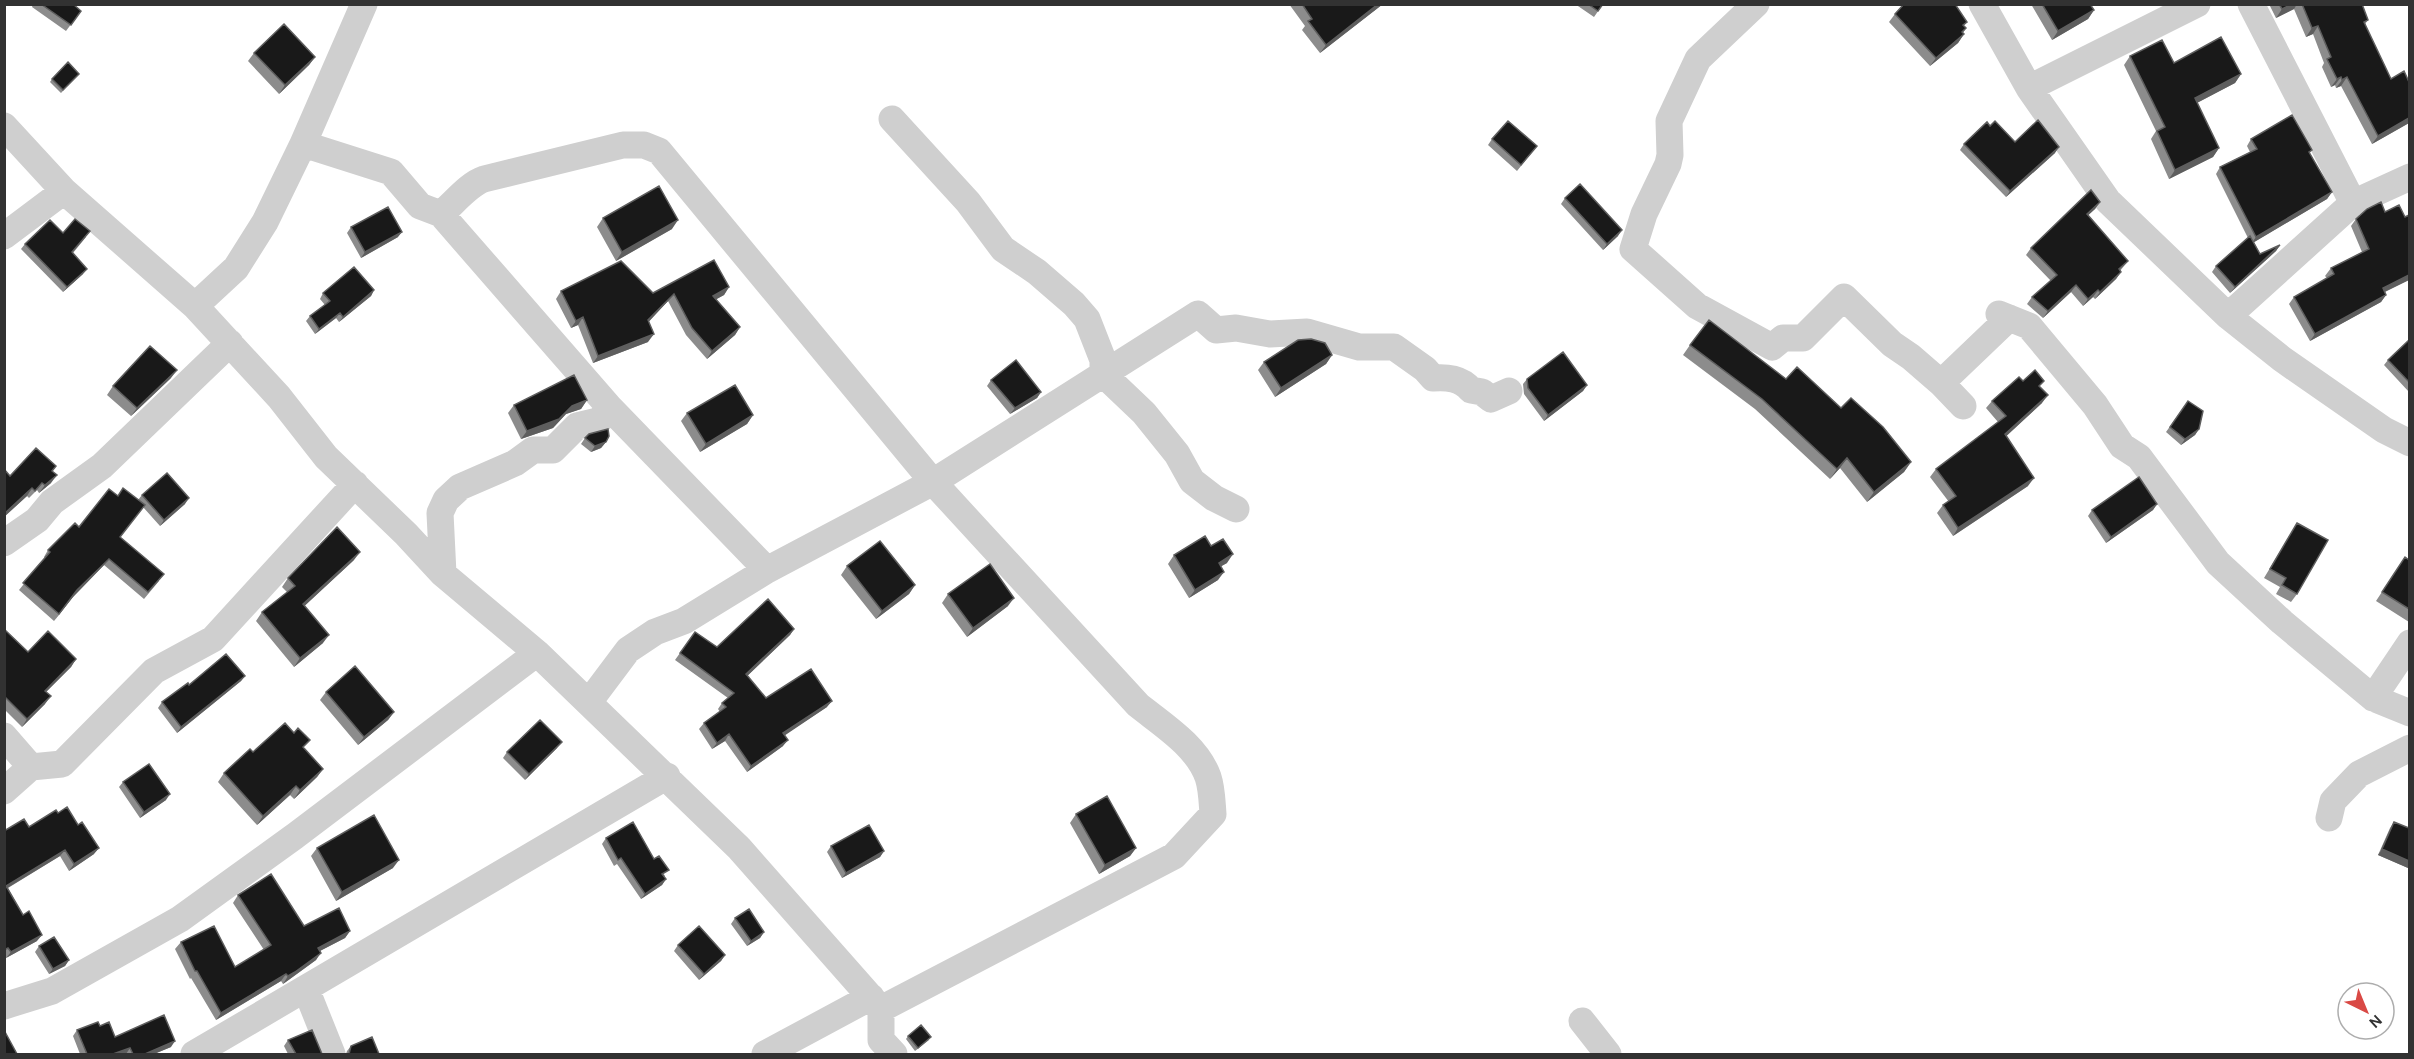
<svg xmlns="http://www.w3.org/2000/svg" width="2414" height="1059" viewBox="0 0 2414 1059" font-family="Karla,sans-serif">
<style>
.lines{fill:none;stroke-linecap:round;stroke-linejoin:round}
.minor{stroke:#cfcfcf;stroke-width:27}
.wall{fill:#8c8c8c}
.shaded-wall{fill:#5e5e5e}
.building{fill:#191919;stroke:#5e5e5e;stroke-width:1.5}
</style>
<rect width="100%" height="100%" fill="#fff"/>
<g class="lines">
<path class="minor" d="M1756,4L1698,59L1669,121L1670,155L1668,164L1644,214L1633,249L1697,306L1772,347L1783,338H1803L1844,297L1892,344L1911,357L1941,383
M1982,4L2029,88L2108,201L2228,316L2282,359L2384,430L2410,443
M2251,4L2353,203
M2029,88L2197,4
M892,119L968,202L1003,249L1037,272L1074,304L1087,319L1103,360V374L1144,413L1177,454L1192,481L1214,498L1236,509
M4,126L64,191L195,306L279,397L326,457L406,534L443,574L537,653L739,848L881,1009V1040L894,1054
M303,144L391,172L420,206L441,214L611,409L598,421L577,426L553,450H533L515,463L460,487L446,500L440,513L443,574
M441,214C455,202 469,184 484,179L623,145H644L659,151L933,482L1198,314L1216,330L1236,328L1270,334L1307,332L1359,347H1394L1425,369L1433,378C1447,377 1461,378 1471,390L1482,392L1491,399L1509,391
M4,236L64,191
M195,306L236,268L265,222L303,144L364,4
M1999,314L2029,326L2095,405L2122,446L2139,457L2218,563L2282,622L2373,698
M2228,316L2353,203L2410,177
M1963,406L1941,383L2009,318
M4,543L37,520L52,502L102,466L230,343
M767,570L933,482L1138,705C1163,725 1197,746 1208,777C1212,789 1212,802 1213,814L1174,856L881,1009
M2410,643L2373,698L2410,713
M589,702L628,650L655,632L684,621L767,570L611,409
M4,736L31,767
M4,791L31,767L62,764L154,671L213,639L355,484
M2329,818L2333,801L2359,774L2410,748
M306,989L332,1054
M4,1006L52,991L180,919L295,836L537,653
M1582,1021L1608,1054
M194,1054L667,776
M765,1054L871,997"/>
</g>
<path class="wall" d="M33,4H73L81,11L66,31L32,7Z
M1289,4H1383L1320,53L1302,30L1305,26Z
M1575,4H1603L1594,17Z
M2031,4H2090L2094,10L2088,19L2052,40Z
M2269,4H2362L2368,20L2365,24L2391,79L2409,82V123L2372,144L2341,86L2336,88L2335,85L2331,87L2322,67L2324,63L2313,34L2306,37L2294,9L2276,18Z
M1895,14L1967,22L1964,26L1966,28L1963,33L1964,34L1958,43L1930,66L1889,22Z
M254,53L315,57L309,65L279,94L248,61Z
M2130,56L2174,63L2241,74L2235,83L2197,103L2219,148L2213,157L2169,179L2151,139L2156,131L2124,65Z
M79,74L61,93L50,82L52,79Z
M1990,126L2015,142L2055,153L2006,197L1960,150L1964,144Z
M1492,139L1537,146L1517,171L1488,145Z
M2251,139L2312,150L2309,154L2332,192L2327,199L2254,242L2260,254L2280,245L2276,251L2230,293L2212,272L2216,266L2248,238L2216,174L2220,167L2250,152L2247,146Z
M1565,198L1618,236L1603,250L1561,204Z
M2100,202L2095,209L2088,215L2128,261L2120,271L2121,272L2116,279L2095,299L2093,297L2083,306L2071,292L2043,318L2027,304L2032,297L2051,281L2026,255L2031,248Z
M2385,212L2405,217L2409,215V280L2385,292L2386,295L2381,302L2310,341L2289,304L2294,297L2327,278L2325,276L2331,268L2362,252L2351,226L2356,219Z
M603,218L672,229L616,261L597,227Z
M351,227L398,237L361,258L347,233Z
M63,233L86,237L73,253L83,274L63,292L21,249L25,244Z
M729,287L724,295L716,299L740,327L735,335L707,359L686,335L668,301L649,321L648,342L593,363L578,325L571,328L556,299L561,291L653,293Z
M374,290L371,296L339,322L336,318L315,334L306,321L310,316L325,305L320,299L323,293Z
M2409,340V392L2384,365L2388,360Z
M1690,345L1786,379L1841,408L1911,462L1904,472L1867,502L1840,468L1830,479L1755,409L1683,355Z
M1332,355L1326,364L1275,397L1258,370L1264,362Z
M171,378L131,416L107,395L113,386Z
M1527,379L1587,385L1583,391L1544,421L1524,394L1523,384Z
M991,380L1041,392L1037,398L1010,414L987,386Z
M2023,381L2040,387L2042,403L2006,436L2028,486L1953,536L1937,513L1943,505L1949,502L1930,477L1936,469L1998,422L1986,408L1992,401Z
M587,400L581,409L566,414L553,428L521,439L508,413L514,405Z
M2188,401L2199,429L2195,435L2181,445L2166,432Z
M687,413L753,415L747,424L700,452L681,421Z
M585,438L606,442L601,448L591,452L581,444Z
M56,466L52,472L51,483L39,493L37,490L29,498L27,496L4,517V469L10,476Z
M142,495L185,504L160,526L143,507L120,537L159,581L144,599L104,565L73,597L54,621L19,590L45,558L44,557L48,550L79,527L118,496L138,500Z
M2157,504L2153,510L2106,543L2088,516L2092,510Z
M2297,523V594L2291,602L2276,594L2280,587L2264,578Z
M1211,546L1227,563L1221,566L1218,580L1189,598L1168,564L1174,555Z
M2405,557L2409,560V622L2376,601Z
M354,560L304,606L323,643L294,667L256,621L262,612L287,592L282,587L288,578Z
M847,566L915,585L909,594L876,619L841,575Z
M948,594L1008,606L967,637L942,603Z
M4,629L28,652L76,659L71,667L46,692L45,704L22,727L4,709Z
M794,629L790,635L747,676L766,698L827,707L784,735L783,746L747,772L725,741L712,749L699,729L704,723L720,712L718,709L722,703L728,698L675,660L695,632L717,647Z
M245,676L241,681L177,733L158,708L162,702L189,685Z
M326,692L394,712L388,720L358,745L320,700Z
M304,748L323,769L317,777L294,799L290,795L257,825L218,782L224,773L253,752Z
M557,748L525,780L503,758L507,752Z
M123,782L166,800L140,818L119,787Z
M1076,814L1136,848L1130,856L1099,874L1070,823Z
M2394,822L2408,868L2378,855L2390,828Z
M29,827L94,854L69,871L60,856L8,888L37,941L6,958L4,955V831Z
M606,838L654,859L665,876H664L666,879L662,885L641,899L617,864L614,866L602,844Z
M831,846L884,851L880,857L842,878L827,852Z
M317,848L393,868L336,901L311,856Z
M238,895L304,926L350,931L345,938L320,951L316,960L290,979L283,984L281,981L216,1020L191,978L190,979L175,949L181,942L235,967L264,950L233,903Z
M735,918L764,932L760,938L747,946L731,924Z
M678,945L725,955L721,961L699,980L674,951Z
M39,946L69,960L65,966L49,974L35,952Z
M100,1026L115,1037L171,1047L154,1054H80L73,1036L77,1030Z
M908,1036L929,1040L915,1051L906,1039Z
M288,1040L322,1054H288L284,1046Z
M351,1046L379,1054H346L347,1051Z"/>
<path class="shaded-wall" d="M1378,4H1383L1320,53L1326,45Z
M2292,4H2297L2294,9L2276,18L2282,9Z
M2094,10L2088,19L2052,40L2058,31Z
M2318,26L2313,34L2306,37L2312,28Z
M1964,34L1958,43L1930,66L1936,58Z
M315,57L309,65L279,94L285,85Z
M2241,74L2235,83L2189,107L2195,98Z
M2341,77L2335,85L2331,87L2337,79Z
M2347,77L2341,86L2336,88L2342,80Z
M2409,118V123L2372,144L2378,136Z
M2059,147L2055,153L2006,197L2010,191Z
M2219,148L2213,157L2169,179L2175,170Z
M2332,192L2327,199L2251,244L2256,237Z
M2100,202L2095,209L2082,221L2087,214Z
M678,220L672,229L616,261L622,252Z
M1622,230L1618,236L1603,250L1607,244Z
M402,232L398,237L361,258L365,252Z
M2280,245L2276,251L2230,293L2235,287Z
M87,269L83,274L63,292L67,287Z
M2121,272L2116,279L2095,299L2100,292Z
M2409,275V280L2378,295L2383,288Z
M2076,285L2071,292L2043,318L2048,311Z
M729,287L724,295L708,304L713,296Z
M374,290L371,296L339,322L343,317Z
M2098,290L2093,297L2083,306L2088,299Z
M674,294L668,301L643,328L648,320Z
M2386,295L2381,302L2310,341L2315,334Z
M340,313L336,318L315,334L319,329Z
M583,317L578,325L571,328L576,321Z
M740,327L735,335L707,359L712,351Z
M654,334L648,342L593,363L598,356Z
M1332,355L1326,364L1275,397L1281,388Z
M177,370L171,378L131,416L137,408Z
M1587,385L1583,391L1544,421L1548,415Z
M1041,392L1037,398L1010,414L1015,408Z
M2048,395L2042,403L2000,442L2005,434Z
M587,400L581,409L566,414L553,428L521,439L527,431L572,406Z
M753,415L747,424L700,452L706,444Z
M2199,429L2195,435L2181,445L2185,439Z
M606,442L601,448L591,452L595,446Z
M1847,458L1840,468L1830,479L1837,469Z
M1911,462L1904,472L1867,502L1874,492Z
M57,475L51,483L39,493L45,485Z
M2034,478L2028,486L1953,536L1958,528Z
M32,488L27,496L4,517V514Z
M189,498L185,504L160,526L164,520Z
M2157,504L2153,510L2106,543L2111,537Z
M360,552L354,560L297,613L303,604Z
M1233,554L1227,563L1213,571L1219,563Z
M109,559L104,565L73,597L54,621L77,590Z
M1224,572L1218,580L1189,598L1195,590Z
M915,585L909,594L876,619L882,611Z
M1014,598L1008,606L967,637L973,628Z
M794,629L790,635L742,681L746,674Z
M329,635L323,643L294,667L300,658Z
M76,659L71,667L40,698L45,691Z
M245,676L241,681L177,733L181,727Z
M51,696L45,704L22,727L27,719Z
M832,701L827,707L778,740L783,733Z
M394,712L388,720L358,745L364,737Z
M729,734L725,741L712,749L717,743Z
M788,740L783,746L747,772L751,766Z
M562,742L557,748L525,780L529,774Z
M323,769L317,777L294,799L300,790Z
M296,786L290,795L257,825L263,816Z
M170,794L166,800L140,818L144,812Z
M99,848L94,854L69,871L74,864Z
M1136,848L1130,856L1099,874L1105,865Z
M2382,849L2409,861V865L2408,868L2378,855Z
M65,850L60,856L4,890L6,886Z
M884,851L880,857L842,878L846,873Z
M399,860L393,868L336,901L342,892Z
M666,879L662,885L641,899L645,894Z
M350,931L345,938L312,955L318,948Z
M764,932L760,938L747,946L751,941Z
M42,935L37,941L6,958L11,952Z
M321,953L316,960L283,984L288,976Z
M725,955L721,961L699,980L704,974Z
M69,960L65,966L49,974L53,969Z
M286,974L281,981L216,1020L221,1013Z
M175,1041L171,1047L154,1054H145Z
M130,1048L126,1054H113Z"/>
<path class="building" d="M41,4H73L81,11L71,25Z
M1302,4H1378L1326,45L1308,21L1312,19Z
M1588,4H1603L1598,11Z
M1904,4H1955L1967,22L1963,25L1966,28L1962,32L1964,34L1936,58L1895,14Z
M2042,4H2090L2094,10L2058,31Z
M2279,4H2292L2282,9Z
M2302,4H2362L2368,20L2364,22L2391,79L2404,71L2409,82V118L2378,136L2347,77L2342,80L2341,77L2337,79L2327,59L2331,57L2318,26L2312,28Z
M284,24L315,57L285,85L254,53Z
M2221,37L2241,74L2195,98L2219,148L2175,170L2157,131L2165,127L2130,56L2162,40L2174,63Z
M68,62L79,74L63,90L52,79Z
M2292,115L2312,150L2309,152L2332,192L2256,237L2220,167L2257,149L2251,139Z
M2038,120L2059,147L2010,191L1964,144L1987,122L1990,126L1995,121L2015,142Z
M1508,121L1537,146L1521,165L1492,139Z
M1580,184L1622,230L1607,244L1565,198Z
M659,186L678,220L622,252L603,218Z
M2091,190L2100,202L2087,214L2128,261L2119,269L2121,272L2100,292L2098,290L2088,299L2076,285L2048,311L2032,297L2057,275L2031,248Z
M2381,202L2385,212L2399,205L2405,217L2409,215V275L2383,288L2386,295L2315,334L2294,297L2334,274L2331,268L2369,249L2356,219L2367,209Z
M388,207L402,232L365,252L351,227Z
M75,219L90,231L72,252L87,269L67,287L25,244L50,220L63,233Z
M2250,236L2260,254L2280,245L2235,287L2216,266Z
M714,260L729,287L713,296L740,327L712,351L692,328L674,294L648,320L654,334L598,356L583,317L576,321L561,291L621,261L653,293Z
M354,267L374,290L343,317L340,313L319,329L310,316L330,301L323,293Z
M1709,320L1786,379L1797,367L1841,408L1851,398L1883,427L1911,462L1874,492L1847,458L1837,469L1762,399L1690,345Z
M1311,339L1325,343L1332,355L1281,388L1264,362L1298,340Z
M2409,340V382L2388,360Z
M150,346L177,370L137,408L113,386Z
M1563,352L1587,385L1548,415L1528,388L1527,379Z
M1016,360L1041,392L1015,408L991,380Z
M2035,370L2044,381L2039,386L2048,395L2005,434L2034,478L1958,528L1943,505L1956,496L1936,469L2006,416L1992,401L2019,377L2023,381Z
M574,375L587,400L572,406L559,419L527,431L514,405Z
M735,385L753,415L706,444L687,413Z
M2188,401L2203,411L2199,429L2185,439L2170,427Z
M608,429L609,436L606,442L595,446L585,438L589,434Z
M36,448L56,466L52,471L57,475L45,485L42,483L35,491L32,488L4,514V469L10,476Z
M167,473L189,498L164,520L142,495Z
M2139,477L2157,504L2111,537L2092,510Z
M123,488L145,505L120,537L164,574L148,592L109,559L77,590L59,614L23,583L50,552L48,550L75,523L79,527L109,489L118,496Z
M2297,523L2328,540L2297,594L2282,585L2286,578L2270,569Z
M337,527L360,552L303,604L329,635L300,658L262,612L295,586L288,578Z
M1205,536L1211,546L1223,539L1233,554L1219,563L1224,572L1195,590L1174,555Z
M880,541L915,585L882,611L847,566Z
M2405,557L2409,560V609L2382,592Z
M990,564L1014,598L973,628L948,594Z
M768,599L794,629L746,674L766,698L811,669L832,701L783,733L788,740L751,766L729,734L717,743L704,723L726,707L722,703L734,693L680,653L695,632L717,647Z
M4,629L28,652L48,631L76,659L45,691L51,696L27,719L4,696Z
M226,654L245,676L181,727L162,702L188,683L189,685Z
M355,666L394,712L364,737L326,692Z
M540,720L562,742L529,774L507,752Z
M285,723L294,733L298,728L310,740L303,747L323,769L300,790L296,786L263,816L224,773L250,749L253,752Z
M149,764L170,794L144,812L123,782Z
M1107,796L1136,848L1105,865L1076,814Z
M67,807L78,825L82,822L99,848L74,864L65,850L6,886L23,915L29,911L42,935L11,952L8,948L4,950V831L24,819L29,827L56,810L58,813Z
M374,815L399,860L342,892L317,848Z
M633,822L654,859L659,856L669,870L662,874L666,879L645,894L621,858L618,860L606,838Z
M2394,822L2409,828V861L2382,849Z
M869,825L884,851L846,873L831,846Z
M271,874L304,926L339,908L350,931L318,948L321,953L295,972L288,976L286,974L221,1013L197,971H195L181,942L214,926L235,967L271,945L238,895Z
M749,909L764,932L751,941L735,918Z
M699,926L725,955L704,974L678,945Z
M54,937L69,960L53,969L39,946Z
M164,1015L175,1041L145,1054H133L130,1048L113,1054H87L77,1030L98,1022L100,1026L109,1022L115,1037Z
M921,1025L931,1037L918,1048L908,1036Z
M312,1030L322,1054H296L288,1040Z
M4,1032H5L17,1054H4Z
M372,1037L379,1054H349L351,1046Z"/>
<rect width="2414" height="1059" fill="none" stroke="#323232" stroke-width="12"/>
<g transform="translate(2366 1011) rotate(137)"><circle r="28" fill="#ffffff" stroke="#adadad" stroke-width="1.5"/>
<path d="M0-4.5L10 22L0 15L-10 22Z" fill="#d94945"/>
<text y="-9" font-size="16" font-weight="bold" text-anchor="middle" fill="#323232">N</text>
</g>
</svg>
